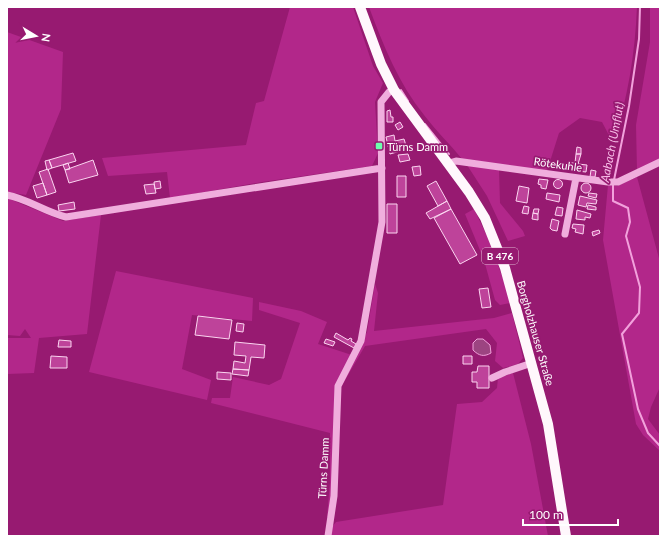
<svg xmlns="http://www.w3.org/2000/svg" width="667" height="543" viewBox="0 0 667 543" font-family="Lato,sans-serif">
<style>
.green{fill:#b2278a}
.water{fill:#9c4481;stroke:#f2a1dc}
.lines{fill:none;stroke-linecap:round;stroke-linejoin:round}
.stream{stroke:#f2a1dc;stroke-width:2}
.building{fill:#be439a;stroke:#fbd5f0}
.minor{stroke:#f0aedd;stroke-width:7}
.major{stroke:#fff7fc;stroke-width:10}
.poi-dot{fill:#6dffae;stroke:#971a71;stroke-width:1.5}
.labels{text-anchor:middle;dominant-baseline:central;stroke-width:3.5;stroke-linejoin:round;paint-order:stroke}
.shield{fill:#971a71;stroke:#e0bad4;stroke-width:1}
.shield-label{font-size:10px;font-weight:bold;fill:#fff}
.poi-label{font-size:11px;fill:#fff;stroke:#971a71;text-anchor:start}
.street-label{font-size:11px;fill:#fff;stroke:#971a71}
.water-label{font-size:12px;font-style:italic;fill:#f7bae6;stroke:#971a71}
</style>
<rect width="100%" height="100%" fill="#971a71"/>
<path class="green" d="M290,7H353L373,66L383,83L375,102L378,153L372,166L262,182L170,198L167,172L108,176L102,158L246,145L256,103L264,101Z
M369,7H637C635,54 628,98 613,143L602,122L580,118L559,133L547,171L462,159C450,144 436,131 424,115C399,84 383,45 369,7Z
M650,7H660V159L637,171L636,125L650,42Z
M7,32L63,52L61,109L26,195L7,192Z
M467,165L499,170L500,203L523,231L525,236L508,241L487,196Z
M637,177L660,262V387L651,407L648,419L660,435V451L643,435L636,424L603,240L608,185L617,186Z
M7,198L63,221L101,215L87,334L39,338L34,373L7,374V338H31L25,329L20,336L7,335Z
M474,209L487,236L510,297V303L500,305L495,300L484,260L465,214Z
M116,271L253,298L252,321L192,315L182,369L211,380L207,400L89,372Z
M375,284L378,293L374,331L494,318L512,313L523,358L518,364L503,368L495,361L497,343L486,329L365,346L341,387L334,518L327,517L330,483V433L211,403L212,398H230L233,377L269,385L281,379L300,323L259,310V302L301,311L327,322L318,344L355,356L367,332Z
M513,373L531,444L548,536H331L332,527L336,522L443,505L457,404L482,402L497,388L498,378Z"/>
<path class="water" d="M477,339H483L490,345L491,353C484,357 479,356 473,350V343Z"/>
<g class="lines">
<path class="stream" d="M401,90L408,101
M425,124L449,154
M614,180L629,106L639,39L640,7
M613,185V201L628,208L630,222L626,236L640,287L639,313L622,334L638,409L648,433L660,446"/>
</g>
<path class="building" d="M390,110L391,117H393V122H387V111Z
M400,122L403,127L398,130L395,125Z
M394,135L395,141L404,139L407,149L390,154L386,137Z
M577,147L581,148V154H576Z
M73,153L76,161L52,168L49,160Z
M408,154L410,160L400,162L398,155Z
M576,154H581L578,164L587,165L586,172L569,170L570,163H575Z
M49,160L52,168L47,170L45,161Z
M93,160L98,175L69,183L65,170Z
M68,163L70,169L65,170L63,165Z
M420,166L421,175L414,176L412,167Z
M48,169L56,192L47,195L39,172Z
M591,170L596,171L595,177H590Z
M397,176H406V197H397Z
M539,179L548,180L546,189L541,188V185L538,184Z
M553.5 184a4.5 4.5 0 1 1 9 0a4.5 4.5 0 1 1-9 0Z
M160,181L161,188L155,189L154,182Z
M436,181L447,201L438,206L427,186Z
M43,183L47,195L37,198L33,186Z
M581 188a5 5 0 1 1 10 0a5 5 0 1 1-10 0Z
M154,184L156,193L146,194L144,185Z
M519,186L529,188L527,203L516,201Z
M547,193L560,195L559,202L546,199Z
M589,193L597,194L596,198L588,196Z
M580,196L597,200L596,204L587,203L586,207L578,205Z
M447,201L451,209L430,219L426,213Z
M74,202L75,209L59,211L58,205Z
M387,204H397V233H387Z
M588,205L596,207V210L587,209Z
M524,206L529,207L528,214L522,213Z
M557,207L563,208L562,216L555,215Z
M451,209L477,255L460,264L434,218Z
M534,209H539L538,214L533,213Z
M577,210L591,214L590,218L585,217V220L576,219Z
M533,213L538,214V220L532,219Z
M552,219L559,221L557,231L552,230L550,228Z
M573,224L584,225L583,234L575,232L576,229L572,228Z
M599,230L600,233L593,236L592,232Z
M488,288L491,307L482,308L479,289Z
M198,316L232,320L229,339L195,335Z
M237,323L244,324L243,332L236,331Z
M336,333L348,340L350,338L352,339L351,341L356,344L354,348L334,337Z
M326,339L335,342L333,346L324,343Z
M59,340L71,341V347H58Z
M235,342L265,345L264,358L251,357L249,370L233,369L234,361L245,363L246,356L234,355Z
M51,356L67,357V368H50Z
M463,356H472V364H463Z
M478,366H489V388H477V382H472V372H477Z
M233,369L249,370L248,376L232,374Z
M217,372L231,373V380L217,379Z"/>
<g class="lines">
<path class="minor" d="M449,163L456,161L608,182H618L660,162
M7,195C28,199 45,212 66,217L382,168
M565,234L576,178
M492,378L505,372L532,363
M328,536L334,496L338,386L361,341L382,222L381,102L389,92L394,90"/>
<path class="major" d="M360,7L381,64L394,90L469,192L485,218L505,268L548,424L566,536"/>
</g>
<rect class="poi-dot" x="375" y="142" width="8" height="8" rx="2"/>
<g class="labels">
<rect class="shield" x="482" y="248" width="36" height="16" rx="3"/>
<g class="shield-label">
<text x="500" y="256">B 476</text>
</g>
<g class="poi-label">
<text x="387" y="146">Türns Damm</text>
</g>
<g class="street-label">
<text transform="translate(558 164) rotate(8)">Rötekuhle</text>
<text transform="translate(536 333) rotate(74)">Borgholzhauser Straße</text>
<text transform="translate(323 468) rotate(-87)">Türns Damm</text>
</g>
<g class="water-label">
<text transform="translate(612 142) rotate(-79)">Aabach (Umflut)</text>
</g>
</g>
<rect width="667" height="543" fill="none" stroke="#ffffff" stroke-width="16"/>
<g transform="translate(36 36) rotate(100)" stroke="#971a71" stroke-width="3" paint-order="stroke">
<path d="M0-3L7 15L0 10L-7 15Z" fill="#ffffff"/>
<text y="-6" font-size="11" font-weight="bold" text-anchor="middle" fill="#ffffff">N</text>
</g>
<path d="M523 519v6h95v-6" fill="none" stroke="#ffffff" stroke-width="2"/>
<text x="529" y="519" font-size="12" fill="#ffffff" stroke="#971a71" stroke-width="3" paint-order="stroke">100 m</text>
</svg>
